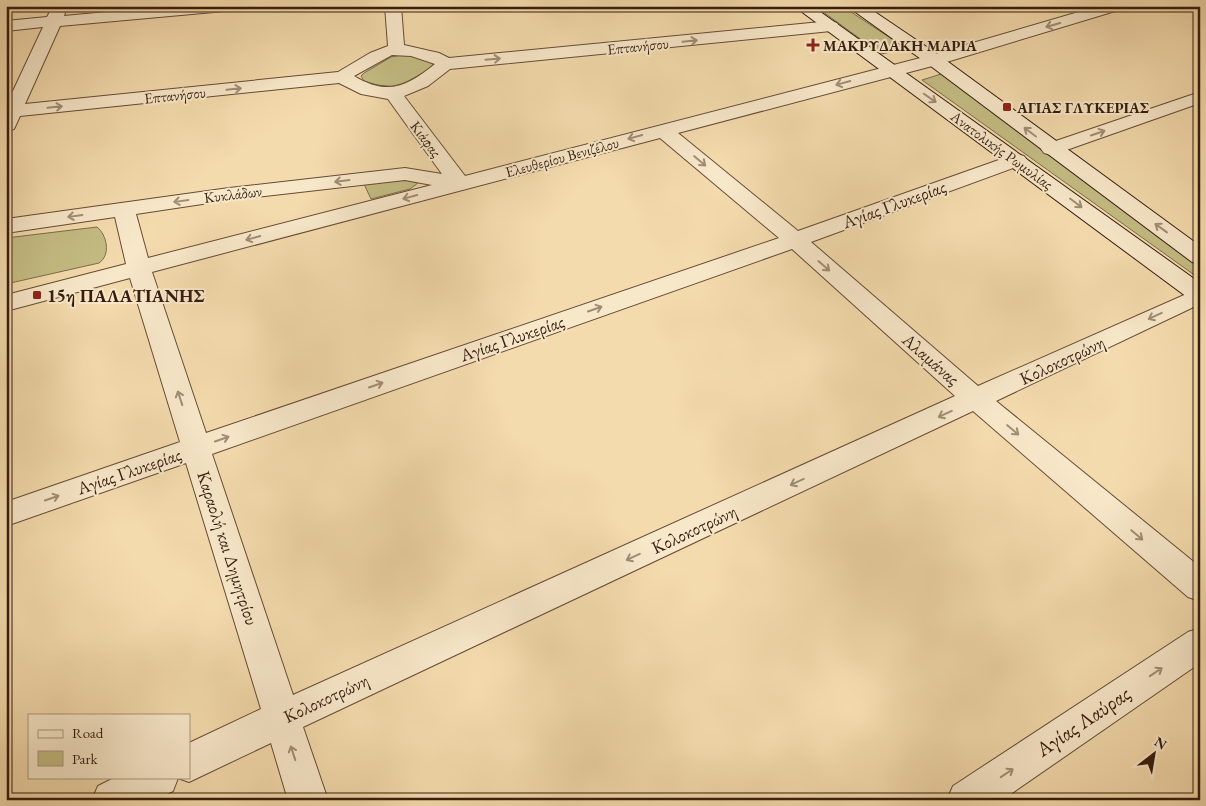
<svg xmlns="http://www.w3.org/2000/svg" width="1206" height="806" viewBox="0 0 1206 806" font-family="'EB Garamond',serif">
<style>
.green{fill:#c4bd84;stroke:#7d6d4a}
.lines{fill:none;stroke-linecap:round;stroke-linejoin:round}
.minor-casing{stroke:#664c36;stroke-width:2}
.secondary-casing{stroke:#361d0f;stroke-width:2}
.minor{fill:#f8e8ca;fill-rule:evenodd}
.secondary{fill:#f8e8ca;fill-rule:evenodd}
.oneway{stroke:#a18d76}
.poi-dot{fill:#8f2418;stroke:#f8e8ca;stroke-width:2}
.labels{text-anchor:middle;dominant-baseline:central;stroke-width:4;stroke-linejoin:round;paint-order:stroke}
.far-poi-label{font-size:15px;font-weight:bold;fill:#361d0f;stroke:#f8e8ca;text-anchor:start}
.far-street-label{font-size:15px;fill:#361d0f;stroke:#f8e8ca}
.street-label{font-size:18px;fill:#361d0f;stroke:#f8e8ca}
.poi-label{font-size:18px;font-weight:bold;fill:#361d0f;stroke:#f8e8ca;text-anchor:start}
.near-street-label{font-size:21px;fill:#361d0f;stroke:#f8e8ca}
</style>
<rect width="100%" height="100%" fill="#f4dbad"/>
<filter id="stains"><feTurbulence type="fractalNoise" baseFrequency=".004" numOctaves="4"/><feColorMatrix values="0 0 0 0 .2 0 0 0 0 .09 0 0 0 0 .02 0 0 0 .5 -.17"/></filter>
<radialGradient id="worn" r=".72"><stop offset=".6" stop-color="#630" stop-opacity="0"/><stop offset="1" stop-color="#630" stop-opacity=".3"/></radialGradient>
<path class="green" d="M815,6H842L907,49L881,54Z
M402,55C412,55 426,57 433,64L431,68C403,84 396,92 364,81L361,76L364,73L391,57Z
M941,74L1200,265V279L922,80Z
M409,179H414L418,183L410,189L371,199L364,184Z
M97,227C107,235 111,255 99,263L6,284V238Z"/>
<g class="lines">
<defs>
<path id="minor" d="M53,6H67L64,16L171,6H233L230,9L225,11L60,26L25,104L338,72L370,53L388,46L385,6H401L404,45L439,53L449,58L831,21L837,23L839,26L837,29L831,31L450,69L428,86L404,96L465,176L928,56L1099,6H1125L1122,9L940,64L678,133L798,231L1010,156L1017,154L1024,156L1027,160L1024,164L811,242L978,386L1200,288V304L996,401L1200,567V601L1188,597L973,411L303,727L328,800H288L271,743L189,782L178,778L173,791L155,800H92L98,786L116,777H189V743L261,709L186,463L6,526V502L180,442L130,278L6,311V295L126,264L115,217L6,233V219L229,188L405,168L442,174L388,99L361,94L339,83L20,116L14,129L6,131V106L43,27L6,31V21L47,17ZM392,55L411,56L435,64C407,87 387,96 354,76ZM660,138L779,238L206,433L152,272ZM405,180L432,185L148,258L136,214L229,200ZM792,249L955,396L293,695L212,454Z
M1186,6H1200V14L1189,9Z
M1200,92V103L1058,153L1051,155L1044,153L1041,149L1044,145Z
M1200,628V663L1002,800H947L953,786L1188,632Z"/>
<path id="secondary" d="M794,6H812L1200,283V302L1191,300Z
M847,6H866L940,56L1200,246V264L1192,262L928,64Z"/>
</defs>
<use href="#minor" class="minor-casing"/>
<use href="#secondary" class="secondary-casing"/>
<use href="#minor" class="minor"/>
<use href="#secondary" class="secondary"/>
</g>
<defs><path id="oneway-shaft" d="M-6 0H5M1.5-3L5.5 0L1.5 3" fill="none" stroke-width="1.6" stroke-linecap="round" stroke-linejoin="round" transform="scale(1.25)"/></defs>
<g class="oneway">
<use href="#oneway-shaft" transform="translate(1053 25) rotate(164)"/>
<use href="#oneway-shaft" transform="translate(690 41) rotate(-6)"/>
<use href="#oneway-shaft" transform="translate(493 59) rotate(-5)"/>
<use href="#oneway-shaft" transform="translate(843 83) rotate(165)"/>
<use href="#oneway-shaft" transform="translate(234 89) rotate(-6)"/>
<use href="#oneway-shaft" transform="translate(930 98) rotate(35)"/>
<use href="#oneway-shaft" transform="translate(55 107) rotate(-6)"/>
<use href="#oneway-shaft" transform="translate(1030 132) rotate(-143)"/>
<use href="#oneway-shaft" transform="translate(1098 133) rotate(-19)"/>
<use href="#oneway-shaft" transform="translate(635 137) rotate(165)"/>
<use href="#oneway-shaft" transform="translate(700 161) rotate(40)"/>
<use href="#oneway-shaft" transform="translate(342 181) rotate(173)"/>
<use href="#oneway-shaft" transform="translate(410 197) rotate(165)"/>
<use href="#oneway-shaft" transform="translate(181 201) rotate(172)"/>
<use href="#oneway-shaft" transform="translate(1076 203) rotate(37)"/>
<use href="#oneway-shaft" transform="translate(75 216) rotate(172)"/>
<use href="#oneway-shaft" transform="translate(1161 228) rotate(-144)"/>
<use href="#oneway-shaft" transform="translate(253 238) rotate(165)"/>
<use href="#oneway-shaft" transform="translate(824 266) rotate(41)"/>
<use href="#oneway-shaft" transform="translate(595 309) rotate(-19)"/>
<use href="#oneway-shaft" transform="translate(1155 316) rotate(155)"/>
<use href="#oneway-shaft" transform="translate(376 385) rotate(-19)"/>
<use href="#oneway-shaft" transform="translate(180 398) rotate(-108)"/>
<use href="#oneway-shaft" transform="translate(945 414) rotate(155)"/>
<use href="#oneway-shaft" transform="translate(1013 430) rotate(40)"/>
<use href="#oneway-shaft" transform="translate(222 439) rotate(-19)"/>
<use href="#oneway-shaft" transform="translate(797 482) rotate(155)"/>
<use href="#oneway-shaft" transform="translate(52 498) rotate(-19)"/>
<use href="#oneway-shaft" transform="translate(1137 535) rotate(40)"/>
<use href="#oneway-shaft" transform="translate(633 557) rotate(155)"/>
<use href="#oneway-shaft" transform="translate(1156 672) rotate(-34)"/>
<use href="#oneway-shaft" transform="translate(293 753) rotate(-108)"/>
<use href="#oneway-shaft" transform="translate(1007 773) rotate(-34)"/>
</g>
<g class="poi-dot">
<path d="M810.5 37.5h5v5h5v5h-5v5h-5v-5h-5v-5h5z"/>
<rect x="1002" y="102" width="10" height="10" rx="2.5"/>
<rect x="32" y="290" width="10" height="10" rx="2.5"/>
</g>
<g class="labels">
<g class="far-poi-label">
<text x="823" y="45">ΜΑΚΡΥΔΑΚΗ ΜΑΡΙΑ</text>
<text x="1017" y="107">ΑΓΙΑΣ ΓΛΥΚΕΡΙΑΣ</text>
</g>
<g class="far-street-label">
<text transform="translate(638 46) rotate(-6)">Επτανήσου</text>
<text transform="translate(175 95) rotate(-6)">Επτανήσου</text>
<text transform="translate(426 139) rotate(53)">Κιάφας</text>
<text transform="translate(1002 150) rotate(36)">Ανατολικής Ρωμυλίας</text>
<text transform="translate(562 157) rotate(-15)">Ελευθερίου Βενιζέλου</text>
<text transform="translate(233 194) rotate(-7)">Κυκλάδων</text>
</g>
<g class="street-label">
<text transform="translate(894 204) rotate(-20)">Αγίας Γλυκερίας</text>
<text transform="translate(512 338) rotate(-19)">Αγίας Γλυκερίας</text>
<text transform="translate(931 359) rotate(41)">Αλαμάνας</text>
<text transform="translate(1062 360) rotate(-25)">Κολοκοτρώνη</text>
<text transform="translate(129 471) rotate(-19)">Αγίας Γλυκερίας</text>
<text transform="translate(694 529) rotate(-25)">Κολοκοτρώνη</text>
<text transform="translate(228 548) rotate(72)">Καραολή και Δημητρίου</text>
<text transform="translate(326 698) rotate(-25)">Κολοκοτρώνη</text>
</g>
<g class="poi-label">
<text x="47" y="295">15η ΠΑΛΑΤΙΑΝΗΣ</text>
</g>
<g class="near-street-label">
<text transform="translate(1083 721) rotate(-34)">Αγίας Λαύρας</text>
</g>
</g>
<rect width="1206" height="806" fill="none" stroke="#f4dbad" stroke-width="25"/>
<rect x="8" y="8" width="1191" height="791" fill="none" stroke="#361d0f" stroke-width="2.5"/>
<rect x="12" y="12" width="1181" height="781" fill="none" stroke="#361d0f"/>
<rect x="28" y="714" width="162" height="65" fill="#f8e8ca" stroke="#aa977f"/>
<rect x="38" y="730" width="25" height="8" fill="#f8e8ca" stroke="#aa977f"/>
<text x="72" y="738" font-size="15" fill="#361d0f">Road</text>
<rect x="38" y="751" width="25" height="15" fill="#c4bd84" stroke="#aa977f"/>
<text x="72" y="764" font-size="15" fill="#361d0f">Park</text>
<g transform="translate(1154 754) rotate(31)" stroke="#f8e8ca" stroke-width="4" paint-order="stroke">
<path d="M0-4L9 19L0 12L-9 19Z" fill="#361d0f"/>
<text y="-8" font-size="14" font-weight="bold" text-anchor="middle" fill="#361d0f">N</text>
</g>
<rect width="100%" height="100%" filter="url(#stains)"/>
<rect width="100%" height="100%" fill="url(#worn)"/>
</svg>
